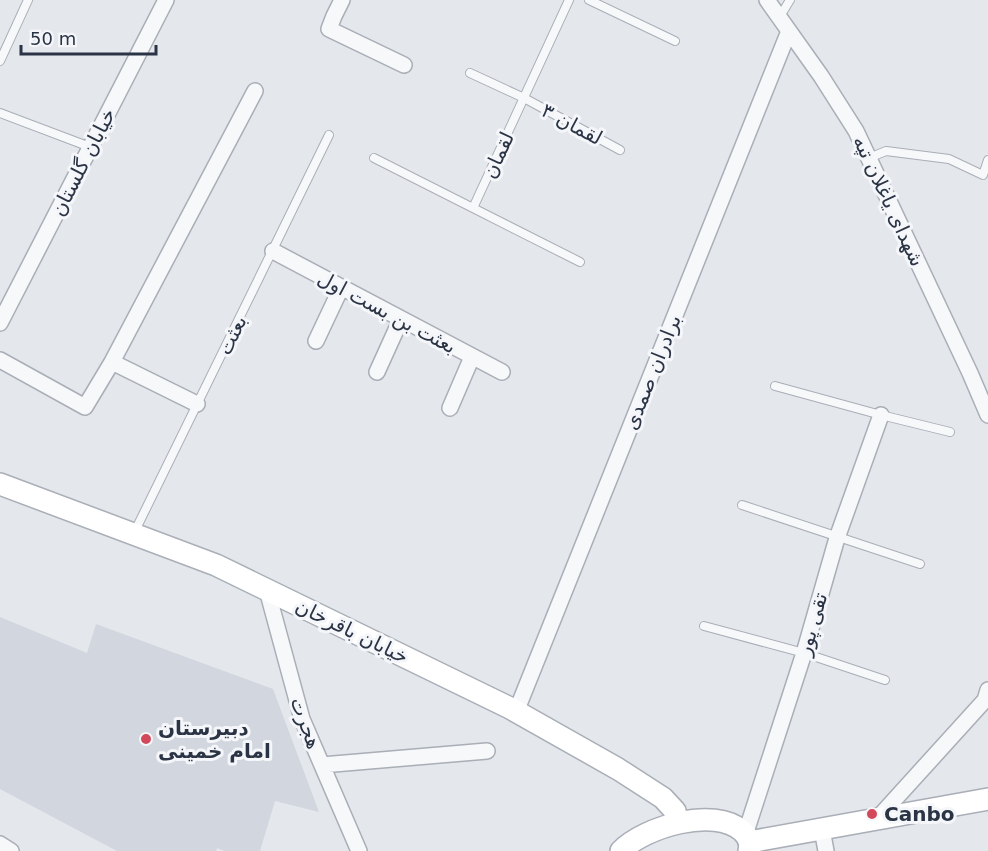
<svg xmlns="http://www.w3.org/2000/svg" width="988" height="851" viewBox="0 0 988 851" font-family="'DejaVu Sans',Vazirmatn,sans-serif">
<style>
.built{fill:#d2d6de}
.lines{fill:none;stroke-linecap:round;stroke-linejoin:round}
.service-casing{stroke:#a9aeb7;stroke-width:10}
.minor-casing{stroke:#a9aeb7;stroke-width:18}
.secondary-casing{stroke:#a9aeb7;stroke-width:24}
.service{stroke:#f7f8fa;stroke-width:8}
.minor{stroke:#f7f8fa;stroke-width:15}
.secondary{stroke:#fff;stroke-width:21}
.poi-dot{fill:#d1495b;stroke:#f4f6f9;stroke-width:2}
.labels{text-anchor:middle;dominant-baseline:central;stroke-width:6;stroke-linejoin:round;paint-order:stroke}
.street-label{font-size:20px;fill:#2b3445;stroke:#f4f6f9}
.poi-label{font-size:20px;font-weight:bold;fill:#2b3445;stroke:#f4f6f9;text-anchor:start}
</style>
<rect width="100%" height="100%" fill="#e4e7ec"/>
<path class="built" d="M0,617L87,653L96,624L273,689L319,812L275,801L260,851H225L217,848L216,851H117L0,789Z"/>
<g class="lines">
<defs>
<path id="service" d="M589,0L675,41
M779,18L790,0
M0,61L28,0
M470,73L524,98L620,150
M0,113L90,147
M374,158L473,208L569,0
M869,158L886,151L949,159L983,175L988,160
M473,208L580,262
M775,386L881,415L950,432
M742,505L920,564
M134,533L329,135
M704,626L804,653L885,680"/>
<path id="minor" d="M342,0L334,16L329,29L404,65
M767,0L821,76L856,131L970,373L988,415
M273,251L502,372
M0,323L166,0
M316,341L341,288
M0,360L85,407L112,362L197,404
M112,362L255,91
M377,372L401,319
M450,408L472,357
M267,590L302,719L359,851
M516,712L789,31
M322,765L487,751
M877,819L985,700L988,690
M822,829L826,851
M745,835L804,653L837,538L881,415
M0,844L11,851"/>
<path id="secondary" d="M0,484L216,565L510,708L618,769L663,798L675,811L677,823
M749,842L988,799
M621,851C644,827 715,806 742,831C748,836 751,843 749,851"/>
</defs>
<use href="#service" class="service-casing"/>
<use href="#minor" class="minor-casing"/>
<use href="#secondary" class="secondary-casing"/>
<use href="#service" class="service"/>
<use href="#minor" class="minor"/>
<use href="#secondary" class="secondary"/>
</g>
<g class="poi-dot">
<circle cx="146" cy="739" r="6"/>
<circle cx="872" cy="814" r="6"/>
</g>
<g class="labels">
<g class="street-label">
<text transform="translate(572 124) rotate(28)">لقمان ۳</text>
<text transform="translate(498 155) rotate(-65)">لقمان</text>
<text transform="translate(83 162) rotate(-63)">خیابان گلستان</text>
<text transform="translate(889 201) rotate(65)">شهدای یاغلان تپه</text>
<text transform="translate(387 312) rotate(28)">بعثت بن بست اول</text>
<text transform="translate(232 335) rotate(-64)">بعثت</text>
<text transform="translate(652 372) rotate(-68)">برادران صمدی</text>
<text transform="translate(812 624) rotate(-74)">تقی پور</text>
<text transform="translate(352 631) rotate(26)">خیابان باقرخان</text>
<text transform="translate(306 723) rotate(70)">هجرت</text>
</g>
<g class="poi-label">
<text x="158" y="728">دبیرستان<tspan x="158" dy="23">امام خمینی</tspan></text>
<text x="884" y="814">Canbo</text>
</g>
</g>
<path d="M21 45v9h135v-9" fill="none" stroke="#2b3445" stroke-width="3"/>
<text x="30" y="45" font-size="18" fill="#2b3445" stroke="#f4f6f9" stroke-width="4.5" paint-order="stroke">50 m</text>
</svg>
